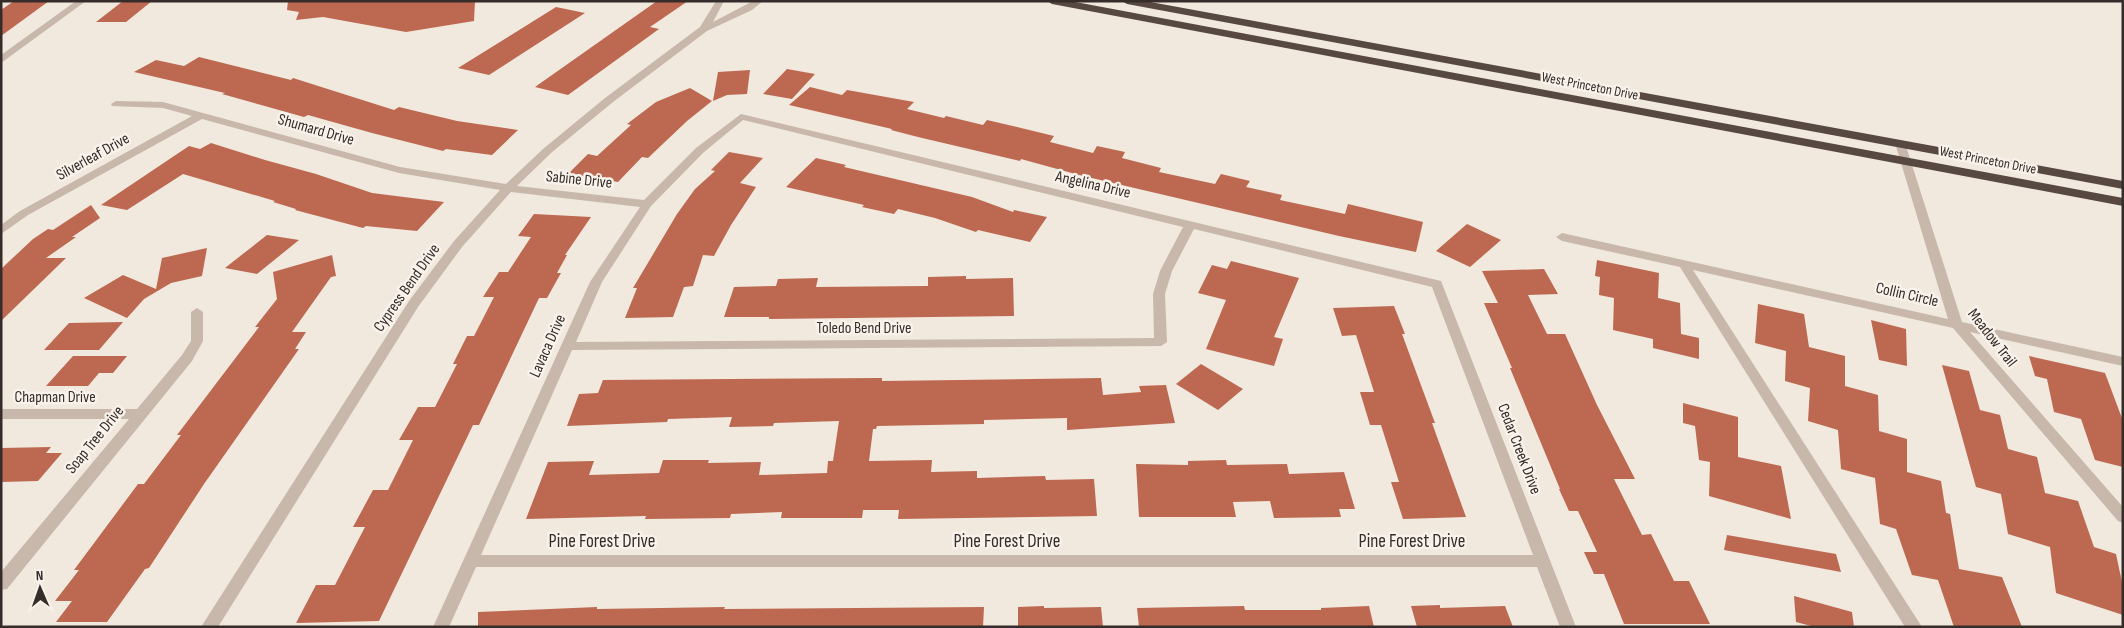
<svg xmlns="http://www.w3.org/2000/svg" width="2124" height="628" viewBox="0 0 2124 628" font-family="'Sofia Sans Condensed',sans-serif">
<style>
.building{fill:#bd6850}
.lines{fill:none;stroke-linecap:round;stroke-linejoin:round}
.minor{fill:#c8b8ab;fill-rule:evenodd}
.highway{fill:#574841;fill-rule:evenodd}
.labels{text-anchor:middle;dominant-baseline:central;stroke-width:5;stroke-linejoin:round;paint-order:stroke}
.far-street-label{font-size:14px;fill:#362d2a;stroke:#f9f2eb}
.street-label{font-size:16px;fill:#362d2a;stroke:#f9f2eb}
.near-street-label{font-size:19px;fill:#362d2a;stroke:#f9f2eb}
</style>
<rect width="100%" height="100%" fill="#f1e8de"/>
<path class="building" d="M14,1H49L1,36V10Z
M123,1H152L126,22H96Z
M288,1H475L474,21L406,32L323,17L296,20L299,12L287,10Z
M657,1H688L650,27L659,29L568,95L535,87Z
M556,7L585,13L489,75L458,68Z
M199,57L291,80L293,78L394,110L399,107L457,121L518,130L492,155L446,149L443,151L372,133L308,115L304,117L222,94L225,93L134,72L156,60L184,66Z
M787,69L815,74L792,99L763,94Z
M750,70L747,94L727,95L713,101L718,72Z
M810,87L842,95L847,90L914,102L907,109L944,118L946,116L983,125L987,120L1017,127L1054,136L1050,142L1093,153L1097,146L1125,152L1122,158L1161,168L1159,172L1215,184L1221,174L1250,181L1246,187L1282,195L1280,200L1345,214L1348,204L1423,222L1416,252L1339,236L1079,175L1021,159L1020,161L918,137L891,130L892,129L789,105Z
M690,88L712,101L687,121L648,158L642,157L618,182L568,174L588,154L597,156L631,125L627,124L656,102Z
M211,143L265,160L316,174L372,193L444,202L417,231L366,226L363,228L295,210L296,209L273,202L275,201L183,174L127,210L101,205L189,146L200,149Z
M729,152L763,158L740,183L756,187L731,225L714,256L703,255L693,286L684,287L673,317L625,318L637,288H633L677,214L695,189L715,171L711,170Z
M816,158L846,165L844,167L972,197L1013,212L1014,210L1047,217L1030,242L978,230L976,232L935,218L898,209L894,214L862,207L864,205L786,187Z
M91,205L100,218L72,237H76L46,258H66L1,321V269L33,239L48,229L53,230Z
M534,214L591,217L565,255H567L557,273H561L547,298H539L479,425H473L379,621L296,623L316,585H335L365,527H353L373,490H388L413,440H399L418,407H435L457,364H453L467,336H474L494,297H483L499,272H508L531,237L518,236Z
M1467,224L1501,240L1470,267L1436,251Z
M267,235L299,240L257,274L225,268Z
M207,248L202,276L171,283L144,299L127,318L84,298L123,275L156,289L162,258Z
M332,255L336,276L331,277L292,332H306L295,349H299L204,484L149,568L145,569L107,622H56L72,601H55L79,570H74L138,484H144L181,435H177L259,327H255L277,299L273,272Z
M1597,260L1659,273L1658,298L1680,303L1681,334L1699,338V359L1653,348V339L1613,330L1614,298L1599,295L1600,277L1595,276Z
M1231,261L1299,278L1274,337L1283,339L1274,366L1206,349L1226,300L1198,293L1212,265L1227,269Z
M1544,269L1558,294L1528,295L1547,334H1565L1597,405L1635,479H1614L1642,535L1651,534L1674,581H1689L1710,624H1624L1604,574H1594L1584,552H1597L1578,511H1569L1559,489H1560L1510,368H1512L1484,303H1498L1482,271Z
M966,276V279L1013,278L1014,316L769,319V317H724L734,287L776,286L778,279L818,278L816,287L928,286V277Z
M1758,304L1804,314L1809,347L1845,356V386L1878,395L1879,431L1907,439V472L1941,481L1946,513L1950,514L1959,569L2002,577L2022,627H1954L1938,580L1912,575L1896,529L1880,524L1875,478L1841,469L1838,430L1808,421L1810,388L1785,381L1786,351L1755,343Z
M1394,306L1405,334H1402L1435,423H1432L1466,517L1403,519L1391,482H1399L1381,425H1370L1360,392H1374L1356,335L1342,336L1333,308Z
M1871,320L1906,329L1907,366L1879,360Z
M123,322L99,350H44L69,323Z
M73,356H127L113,373H99L88,386H46Z
M2029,356L2105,373L2123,421V467L2095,460L2081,419L2054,412L2047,379L2035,376Z
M1201,364L1243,389L1218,410L1176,384Z
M1942,365L1969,371L1980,410L2000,415L2008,449L2037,457L2045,493L2078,501L2094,547L2116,554L2123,587V615L2056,593L2050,547L2008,534L2001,494L1976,487Z
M882,378V381L1101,378L1103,395L1141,392L1139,386L1166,385L1175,423L1067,430V418L984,420V424L877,426L876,429H873L869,461L932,460L931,472L977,471V478L1045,476L1046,480L1094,479L1097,516L898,519L899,510H863L862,518H781L782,512L731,514L730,518L645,519L646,516L526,519L548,462L594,461L589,475L659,473L663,460H709L708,463L761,462L759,475L827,473L828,461H833L839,421L774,423L773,426L729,427L732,417L668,419L667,422L567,426L579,394L598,393L603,380Z
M1683,403L1738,417V457L1781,466L1791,519L1709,496L1710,462L1699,460L1695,426L1683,423Z
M51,447L46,453H62L38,481L1,482V448Z
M1226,460L1227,465L1287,464L1289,474L1344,472L1355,509H1339L1341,517L1274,518L1270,501L1233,502L1236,517H1139L1136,464L1188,465V461Z
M1727,535L1836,554L1841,572L1724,550Z
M1794,596L1852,612L1854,627H1815L1796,622Z
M1440,605V608L1505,606L1513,627H1417L1411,606Z
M1044,606V608L1101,607L1103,627H1018V607Z
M1244,606L1245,610H1321V608L1369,606L1374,627H1139L1137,608Z
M597,607V609L725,607L724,609L984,607L983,627H478V612Z"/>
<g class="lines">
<path class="minor" d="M76,1H86L1,63V55Z
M716,1H724L713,22L753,1H763L752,10L707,31L613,102L551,153L517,186L644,200L696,148L741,114L1441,281L1576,627H1560L1537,567H476L449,627H433L590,282L640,207L511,192L462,247L418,307L218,627H201L409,301L454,241L500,190L399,173L202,119L28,215L1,234V225L20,211L192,116L163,108L112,106L111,104L116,101L163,102L400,167L506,184L543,149L605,98L700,27ZM743,120L1183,227L1160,271L1153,294L1154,338L576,342L602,282L651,206L704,152ZM1194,229L1432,287L1533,555H481L572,350L1161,346L1167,342L1165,294L1172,271Z
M1900,140L1905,143L1962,322L2123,357V366L1970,332L2123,507V523L2118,521L1953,328L1693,270L1922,627H1905L1680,267L1562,241L1556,237L1562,233L1948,319L1895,143Z
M197,308L203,312V341L192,361L7,589L1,590V572L129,419H1V409H137L182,355L191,341V312Z"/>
<path class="highway" d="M1047,1H1070L2123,198V206L1052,4Z
M1122,1H1145L2123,181V189L1127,4Z"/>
</g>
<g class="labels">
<g class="far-street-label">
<text transform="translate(1590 86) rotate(11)">West Princeton Drive</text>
<text transform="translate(1988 160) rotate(11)">West Princeton Drive</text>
</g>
<g class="street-label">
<text transform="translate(316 130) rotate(16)">Shumard Drive</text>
<text transform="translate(93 157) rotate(-29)">Silverleaf Drive</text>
<text transform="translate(579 180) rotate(6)">Sabine Drive</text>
<text transform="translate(1093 185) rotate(13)">Angelina Drive</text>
<text transform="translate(407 288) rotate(-55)">Cypress Bend Drive</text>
<text transform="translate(1907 295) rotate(13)">Collin Circle</text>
<text x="864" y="328">Toledo Bend Drive</text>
<text transform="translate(1992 338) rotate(52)">Meadow Trail</text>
<text transform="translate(548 346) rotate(-66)">Lavaca Drive</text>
<text x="55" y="397">Chapman Drive</text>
<text transform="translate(95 440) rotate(-51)">Soap Tree Drive</text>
<text transform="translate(1519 449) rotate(69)">Cedar Creek Drive</text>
</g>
<g class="near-street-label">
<text x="602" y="541">Pine Forest Drive</text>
<text x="1007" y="541">Pine Forest Drive</text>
<text x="1412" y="541">Pine Forest Drive</text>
</g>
</g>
<rect width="2124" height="628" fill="none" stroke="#362d2a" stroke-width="5"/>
<g transform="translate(40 588) rotate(358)" stroke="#f9f2eb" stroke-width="4" paint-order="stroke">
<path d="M0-4L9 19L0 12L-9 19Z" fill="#362d2a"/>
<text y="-8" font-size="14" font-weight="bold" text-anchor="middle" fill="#362d2a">N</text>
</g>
</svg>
